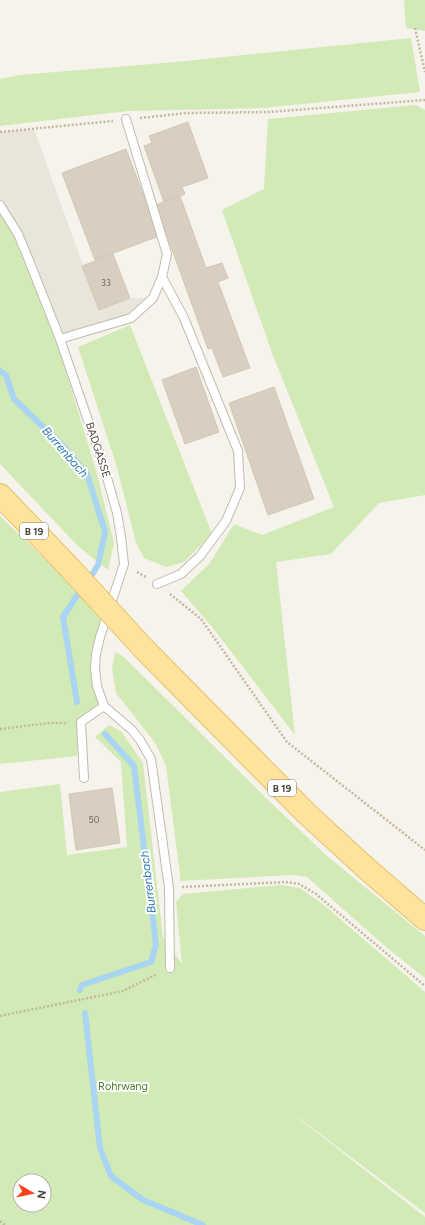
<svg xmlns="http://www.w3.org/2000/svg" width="425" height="1225" viewBox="0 0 425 1225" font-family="Figtree,sans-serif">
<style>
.residential{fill:#eae5da}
.green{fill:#d2eab5;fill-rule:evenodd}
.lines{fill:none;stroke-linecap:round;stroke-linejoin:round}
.stream{stroke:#a9d4f2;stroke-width:6}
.building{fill:#d8cfc1;stroke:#d3c7b4}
.service-casing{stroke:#c2bbae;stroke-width:10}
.primary-casing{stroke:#e6c16a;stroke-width:24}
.path{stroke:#c4b79f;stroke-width:2.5;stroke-dasharray:2 2;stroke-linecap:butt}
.service{stroke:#fff;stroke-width:8}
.primary{stroke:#ffe39c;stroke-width:22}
.primary-bridge-casing{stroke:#e6c16a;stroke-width:24;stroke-linecap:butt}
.primary-bridge{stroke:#ffe39c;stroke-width:22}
.labels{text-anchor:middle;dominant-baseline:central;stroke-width:4;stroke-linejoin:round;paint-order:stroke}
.number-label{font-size:9px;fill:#6e675b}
.shield{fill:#fff;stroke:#817c74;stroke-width:1}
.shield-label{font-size:10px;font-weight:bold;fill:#4b4439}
.street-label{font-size:11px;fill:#4b4439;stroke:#fff}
.park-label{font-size:11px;fill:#4a7f2a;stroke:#fff}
.water-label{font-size:12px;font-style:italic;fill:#2e7ab2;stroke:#fff}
</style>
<rect width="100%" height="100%" fill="#f6f3ec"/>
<path class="residential" d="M34,129L99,310L130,298H153L131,318L60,339L37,280L0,205V132Z"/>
<path class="green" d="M404,0H425V31L406,28Z
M411,38L420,92L263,108L128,111L0,126V79L19,75L176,62Z
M416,105L425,110V495L379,503L331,554L276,562L295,735L213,628L181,591L210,563L234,524L262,535L334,507L272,353L222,210L264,189L268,119Z
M0,215L11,230L55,336L96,470L114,543L108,570L79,547L0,464Z
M130,325L212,534L184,562L166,567L144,558L136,543L116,464L78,347Z
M0,516L70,584L101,620L92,652V672L99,706L78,719L77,756L0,764Z
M115,652L124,657L264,796L327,856L425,936V978L387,948L307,877L292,875L180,881V875L166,766L156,744L116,693L112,669Z
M109,725L121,731L143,763L163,937L182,964L176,902L183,894L281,885L300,888L324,905L425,992V1213L279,1103L425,1217V1225H0V792L60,784L67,855L127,847L121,762L95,737ZM20,1181H44V1205H20Z"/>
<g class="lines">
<path class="stream" d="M0,371L6,375L14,399L62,445L87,474L105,532L98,565L88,581
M77,702L63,617L82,588
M80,990L82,985L151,962L156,945L134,766L105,734
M85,1013L100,1148L111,1176L143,1200L203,1225"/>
</g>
<path class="building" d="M188,122L208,178L182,187L185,194L164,202L144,146L152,143L149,136Z
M126,149L159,236L95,260L62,173Z
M180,196L206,268L222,263L228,278L218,282L250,368L223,377L212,348L208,349L156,205Z
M113,254L130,298L99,310L82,266Z
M196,367L219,432L185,444L162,380Z
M274,387L314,499L268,515L229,403Z
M112,788L120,843L76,850L69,794Z"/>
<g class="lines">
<defs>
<path id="service" d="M126,119L167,254L162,277L184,318L238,451L240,488L226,521L200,556L181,574L157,584
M0,205L18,234L26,253L60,339L104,467L117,513L121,537L124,564L100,637L96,654L95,669L97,686L104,706
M60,339L131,318L153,298L162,277
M104,706L132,730L140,740L151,759L169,888L170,968
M84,778L81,722L104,706"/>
<path id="primary" d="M0,495L69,567
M145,650L306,813L367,869L425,919"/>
</defs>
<use href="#service" class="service-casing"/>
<use href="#primary" class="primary-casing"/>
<path class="path" d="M415,28L425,72
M140,118L187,113L269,112L425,100
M0,132L113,121
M137,572L146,577
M170,594L201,619L287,742L425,850
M0,729L49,723H68
M182,887L286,882L299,884L316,894L425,986
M0,1016L123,991L157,974
M0,1221L5,1225"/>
<use href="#service" class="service"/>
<use href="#primary" class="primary"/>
<defs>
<path id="primary-bridge" d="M69,567L145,650"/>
</defs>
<use href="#primary-bridge" class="primary-bridge-casing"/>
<use href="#primary-bridge" class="primary-bridge"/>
</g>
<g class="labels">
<g class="number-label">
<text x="106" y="282">33</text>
<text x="94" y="819">50</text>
</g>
<g class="shield">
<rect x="20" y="523" width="28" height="16" rx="3"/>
<rect x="268" y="780" width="28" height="16" rx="3"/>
</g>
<g class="shield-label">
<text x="34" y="531">B 19</text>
<text x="282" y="788">B 19</text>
</g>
<g class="street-label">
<text transform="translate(98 450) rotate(72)">BADGASSE</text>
</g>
<g class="park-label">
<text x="123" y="1086">Rohrwang</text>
</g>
<g class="water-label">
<text transform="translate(65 452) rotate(49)">Burrenbach</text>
<text transform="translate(148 882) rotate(-97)">Burrenbach</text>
</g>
</g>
<g transform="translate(32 1193) rotate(99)"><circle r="19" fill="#ffffff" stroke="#b7b4b0"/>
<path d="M0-3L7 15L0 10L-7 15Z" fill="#fc3f1d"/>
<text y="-6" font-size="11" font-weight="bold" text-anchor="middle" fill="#4b4439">N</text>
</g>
</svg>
